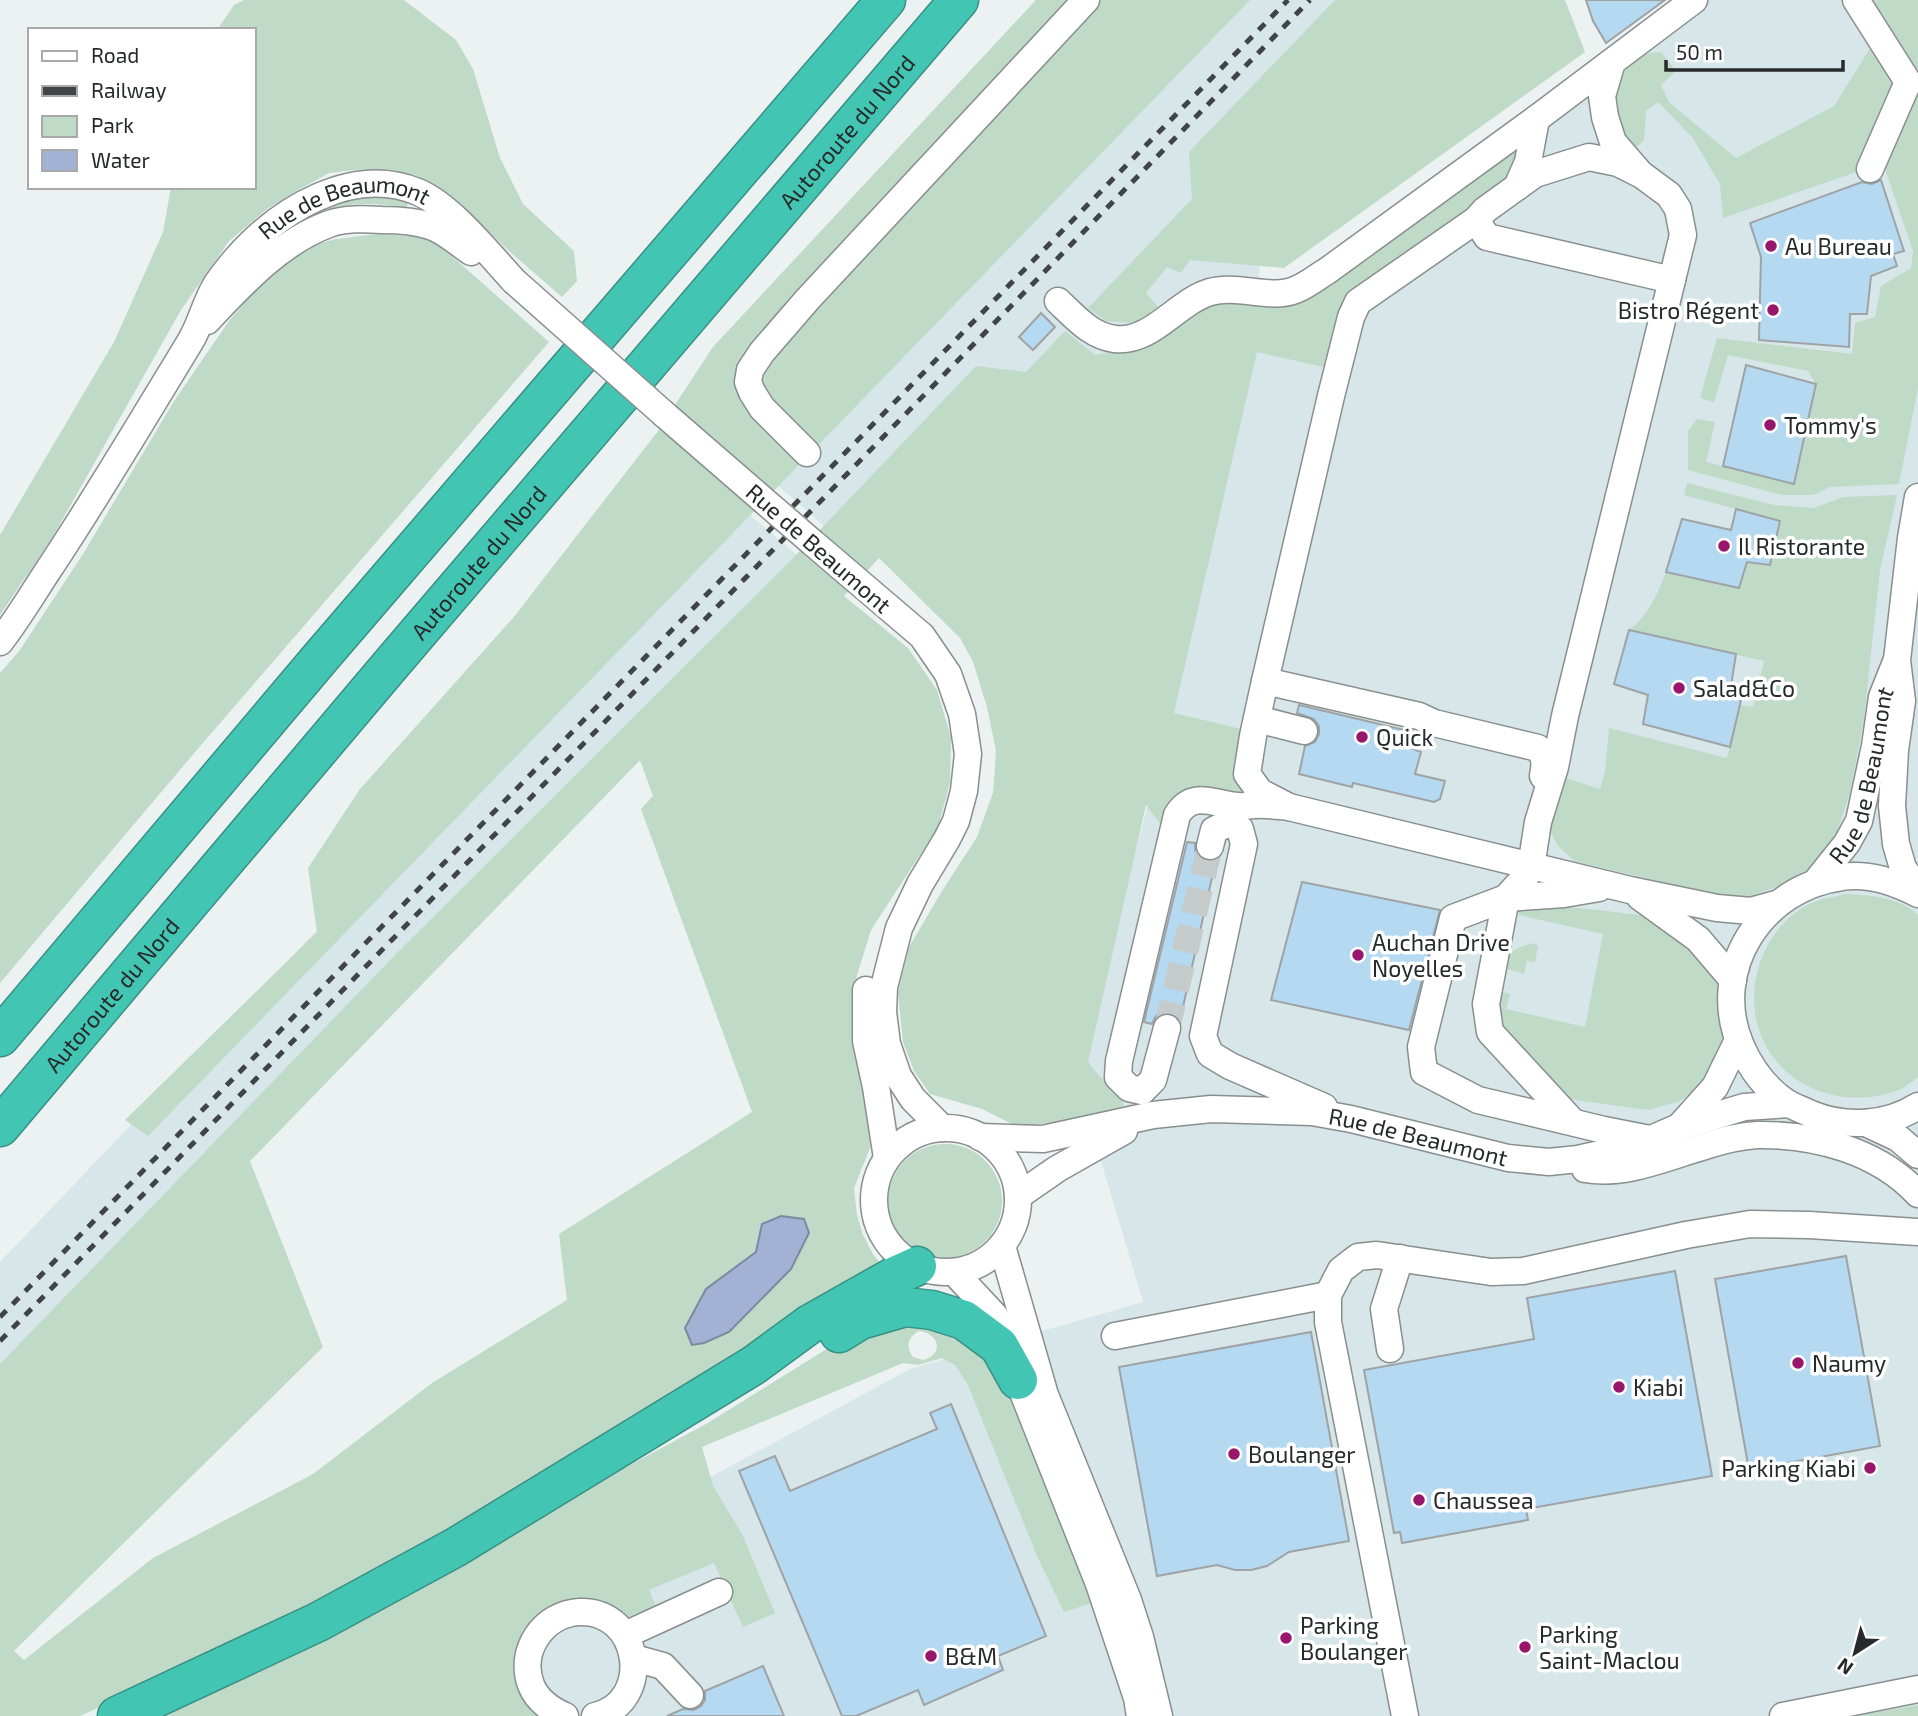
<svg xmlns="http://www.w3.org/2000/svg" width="1918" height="1716" viewBox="0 0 1918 1716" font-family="'Exo 2',sans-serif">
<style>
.built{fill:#d7e6e8}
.green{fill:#bfdac7;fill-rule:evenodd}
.water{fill:#a1b2d4;stroke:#7c89a1;stroke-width:2}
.building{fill:#b4d9f1;stroke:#9fa3a6;stroke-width:2}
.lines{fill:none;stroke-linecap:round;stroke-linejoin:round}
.minor-tunnel{stroke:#c5caca;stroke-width:26;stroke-dasharray:26 13;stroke-linecap:butt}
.minor-casing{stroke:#898e8f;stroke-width:29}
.highway-casing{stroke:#398f83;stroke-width:41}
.minor{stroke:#fff;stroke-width:26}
.highway{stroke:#42c6b3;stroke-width:38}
.rail{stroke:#414445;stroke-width:5;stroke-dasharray:9 9;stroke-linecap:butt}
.minor-bridge-casing{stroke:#898e8f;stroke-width:29;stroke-linecap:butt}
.minor-bridge{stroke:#fff;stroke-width:26}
.poi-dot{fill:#98166c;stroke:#fff;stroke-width:2.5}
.labels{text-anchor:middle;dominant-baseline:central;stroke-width:7;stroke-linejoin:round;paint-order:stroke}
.street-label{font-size:23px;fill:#27292a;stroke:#fff}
.poi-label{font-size:23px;fill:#27292a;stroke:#fff;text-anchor:start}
</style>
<rect width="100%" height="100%" fill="#ecf2f2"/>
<path class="built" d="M1036,0H1442L1190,259L1260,266L1255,302L856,554L679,399L713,347Z
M1694,0H1918V1716H479L513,1584L910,1369L1143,1302L1075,1074L1160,761L1250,325Z
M730,498L818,573L627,774L250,1161L0,1424V1262Z"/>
<path class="green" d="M244,0H404L456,40L473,69L500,158L523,204L574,251L577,281L562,297L510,252L459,203L439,188L417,176L389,169L354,170L329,173L300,189L267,209L229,241L181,310L52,538L0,615V535L114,342L163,232L171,187H254V30H217L234,5Z
M1036,0H1250L148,1136L125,1120L317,932L308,868L360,789L513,618L658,431L713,347Z
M1335,0H1565L1585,52L1284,268L1190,260L1181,273L1167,267L1146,293L1159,308L1136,323L1106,321L1088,308L1192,199L1189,152Z
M1863,0H1918V388L1899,484L1830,487L1813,495H1782L1688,470V431L1697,419L1715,422L1706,462L1794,483L1816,384L1808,371L1728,355L1714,402L1700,398L1717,338L1852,354L1855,323L1875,317L1881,286L1911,268L1913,251L1883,163L1723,218L1720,184L1692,137L1658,102L1646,111L1644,140L1631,152L1615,121L1612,92L1628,63L1642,54L1661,52L1676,71L1661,85L1669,102L1736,158L1834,106L1869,50L1891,44Z
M1527,137L1511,180L1352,295L1328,368L1257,352L1174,713L1245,730L1248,798C1224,794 1184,779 1167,803C1163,809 1162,818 1161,825L1146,805L1088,1062L1100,1077L1122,1097L1124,1108L1049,1130L1047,1123L1033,1125H1014L982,1109L930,1094L914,1071L903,1042L898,992L909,947L942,891L977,837L993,793L996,751L987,707L973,662L960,638L879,558L844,596L908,648L937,690L951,738L950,783L938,827L871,930L857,975L855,1022L875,1129L870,1148L854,1188L857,1215L863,1235L873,1254L884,1268L519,1495L245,1639L80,1716H0V1364L395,955L796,555L976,366L1026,372L1065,331L1095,355L1131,349L1222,296L1289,307ZM640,760L653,796L641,809L752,1112L559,1234L567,1300L432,1383L313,1474L153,1558L24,1660L14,1651L323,1347L250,1161Z
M369,193L408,200L407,208C379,203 347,201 319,213C299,222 282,239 264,252L290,223L316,207Z
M377,234L430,237L549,342L190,758L0,983V673L20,650L83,554L174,401L229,321L273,269L307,247L336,239Z
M1687,483L1774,505L1814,508L1843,497L1897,495L1880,570L1864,718L1850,793L1836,835L1813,866L1783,884L1752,896L1726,897L1574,861L1558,846L1549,829L1562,777L1600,789L1605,772L1609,728L1727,758L1740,705L1753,707L1764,661L1629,630C1649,615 1657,595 1666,572L1739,588L1747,562L1770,564L1780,521L1684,495Z
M1845,894C1870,895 1899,897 1918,915V1077C1912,1081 1907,1086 1901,1089C1851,1110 1788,1092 1764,1042C1740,992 1761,930 1809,904C1820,899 1834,897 1845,894Z
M1526,904L1590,909L1647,916L1663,922L1709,964L1717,982L1723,1032L1720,1052L1713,1072L1697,1089L1678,1102L1648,1110L1568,1099L1498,1025L1499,994L1502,992L1510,994L1506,1009L1585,1027L1603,934L1519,915L1518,908Z
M1531,943L1538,946L1535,962L1527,961L1524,974L1508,969L1506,962L1514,950Z
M888 1201a57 57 0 1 1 114 0a57 57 0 1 1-114 0Z
M865,1325L953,1326L1004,1372L1095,1602L1064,1612L1037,1556L968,1385L955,1365L942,1358L918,1365L903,1363L702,1447L713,1486L742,1534L775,1613L743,1627L714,1563L649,1590L656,1606L627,1617L608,1608L534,1624L538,1716H139L443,1566L706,1424ZM919,1331C939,1333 945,1354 923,1360L913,1357C905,1346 908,1337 919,1331Z
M1918,1705V1716H1860L1861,1715Z"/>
<path class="water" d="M781,1216L804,1219L809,1233L791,1269L729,1332L704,1343L692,1345L685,1328L706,1289L756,1252L762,1224Z"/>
<path class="building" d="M1586,0H1665L1606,43L1593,21Z
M1881,180L1904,251L1893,254L1897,266L1871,276L1867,314H1850L1849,347L1759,340L1761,257L1750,223L1862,182L1872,184Z
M1041,313L1055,327L1033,350L1019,337Z
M1746,365L1816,384L1794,484L1723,466Z
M1736,509L1780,521L1770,565L1747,562L1739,588L1666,572L1682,519L1731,530Z
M1629,630L1736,654L1730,692L1742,696L1730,747L1643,724L1648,695L1614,684Z
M1299,705L1417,733L1413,749L1421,752L1415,774L1445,781L1440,799L1434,802L1353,783L1352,787L1299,774L1305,746L1315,742L1319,734V726L1314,719L1297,713Z
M1187,842L1195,843V851L1200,858L1207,861L1216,860L1180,1020L1172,1013H1164L1156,1016L1152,1024L1144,1022Z
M1302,882L1440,910L1409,1030L1271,1000Z
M1846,1256L1880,1446L1749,1470L1715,1279Z
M1675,1271L1712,1476L1526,1509L1528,1520L1402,1543L1400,1532L1394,1533L1364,1370L1534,1339L1527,1298Z
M1311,1332L1349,1541L1289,1552L1267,1566L1251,1570H1235L1217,1565L1157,1576L1119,1367Z
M951,1404L1046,1636L998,1656L1003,1670L924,1705L918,1690L856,1716H842L739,1471L775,1456L790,1491L937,1429L930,1413Z
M763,1666L784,1716H667L683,1709L694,1710L701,1706L705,1700V1691Z"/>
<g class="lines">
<path class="minor-tunnel" d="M1167,1028L1210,846"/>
<defs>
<g id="minor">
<path d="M1856,0L1908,82L1870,169"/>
<path d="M1612,62L1602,96L1605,117L1613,142L1638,171"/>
<path d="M1517,187L1528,162L1536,119"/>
<path d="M1476,220L1487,237L1672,280"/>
<path d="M1058,301C1075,317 1091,336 1115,339C1152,343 1177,302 1210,292C1237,284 1271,300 1295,290C1306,286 1317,277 1327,271L1536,119L1694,0"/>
<path d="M207,321C242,284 280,242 329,224C345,218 365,219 382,220C398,220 415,221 430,226C444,230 459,244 471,252"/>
<path d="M664,414L762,499"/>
<path d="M807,453L762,408L752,392L748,382L750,370L762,352L807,300L1086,0"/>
<path d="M1918,497L1911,538L1897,660L1902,701L1895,750L1892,806L1896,844L1903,868L1918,889"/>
<path d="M813,543L922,636L948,674L962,714L968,754L964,791L956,821L947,839L920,884L899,928L884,987L883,1012L887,1044L898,1076L913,1099L942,1128"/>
<path id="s1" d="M0,642C17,620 32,595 47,572C97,497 143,419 190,342C201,324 205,303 216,285C222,276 229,267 236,259C278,211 352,164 418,192C451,206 490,255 514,281"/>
<path d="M1265,681L1419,716L1434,723L1538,748C1546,757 1545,765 1543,776L1548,782"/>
<path d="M1257,719L1304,731"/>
<path d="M1289,807L1260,792L1247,774L1253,736L1265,681L1331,396L1351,317L1358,302L1476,220L1485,210L1535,174L1589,157L1618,163L1642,175L1669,195L1678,209L1683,235L1565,716L1555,767L1538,822L1531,867L1526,876L1506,898L1486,1004L1490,1032L1572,1121"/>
<path d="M1210,846L1214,830L1229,823L1240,829L1244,844L1203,1036L1210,1054L1230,1066L1324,1107"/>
<path id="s2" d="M1815,883L1847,843L1859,821L1875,746L1882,697L1896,662"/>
<path d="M1599,888L1564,894L1506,898L1453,918L1421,1047L1424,1072L1478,1100L1604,1130L1650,1139"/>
<path d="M1918,894C1895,882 1869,873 1842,877C1762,887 1708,970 1741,1046C1751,1069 1766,1089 1787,1103C1794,1107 1803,1110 1811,1114C1845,1128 1887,1126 1918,1106"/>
<path d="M1640,897L1698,939L1733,980"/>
<path d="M866,990V1041L876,1087L887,1158"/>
<path d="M1167,1028L1153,1080L1142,1091L1129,1088L1118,1077L1119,1061L1177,815C1193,789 1215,805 1238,806C1243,807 1249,805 1255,805C1266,804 1278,806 1289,807L1630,890L1717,908L1751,911L1776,904"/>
<path d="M1866,1123L1898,1138L1918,1155"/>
<path d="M1680,1126L1715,1087L1738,1040"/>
<circle cx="946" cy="1200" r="72"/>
<path id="s3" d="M980,1137L1043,1139L1153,1115L1211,1109L1312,1112L1351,1119L1508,1158L1549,1162L1578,1159L1618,1150L1651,1139L1679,1127L1744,1107L1789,1104"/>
<path d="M1585,1169C1626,1176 1666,1157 1705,1146C1720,1141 1741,1136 1757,1135C1815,1134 1878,1151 1918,1194"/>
<path d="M1018,1196L1057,1169L1124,1131"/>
<path d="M1002,1246L1045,1395L1128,1600L1140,1637L1159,1716"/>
<path d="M954,1272L995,1316L1012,1348L1018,1380L1099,1584L1137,1698L1140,1716"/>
<path d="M1115,1336L1328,1295"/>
<path d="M1390,1349L1384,1309L1400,1258"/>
<path d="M625,1635L719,1592"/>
<path d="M634,1658L663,1666L690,1695"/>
<path d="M565,1716C551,1710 537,1700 531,1685C518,1650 544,1614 579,1612C641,1609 655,1702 595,1716"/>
<path d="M1405,1716L1328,1322V1295L1341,1270L1358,1257L1377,1255L1491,1272L1523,1271L1686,1235L1750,1224L1809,1225L1918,1232"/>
<path d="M1783,1716L1918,1689"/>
</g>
<g id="highway">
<path d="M0,1037L321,657L886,0"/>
<path id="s4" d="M0,1127L393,662L959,0"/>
<path d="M839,1333L860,1320L905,1307L932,1310L964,1320L999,1346L1018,1380"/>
<path d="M117,1716L318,1622L456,1547L754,1365L810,1324L895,1276L917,1266"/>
</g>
</defs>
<use href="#minor" class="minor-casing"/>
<use href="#highway" class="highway-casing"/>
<use href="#minor" class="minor"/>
<use href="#highway" class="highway"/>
<path class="rail" d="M0,1317L1288,0
M0,1341L1310,0"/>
<defs>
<path id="minor-bridge" d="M514,281L664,414
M762,499L813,543"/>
</defs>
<use href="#minor-bridge" class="minor-bridge-casing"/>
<use href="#minor-bridge" class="minor-bridge"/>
</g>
<g class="poi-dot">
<circle cx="1771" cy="246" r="7"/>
<circle cx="1773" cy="310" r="7"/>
<circle cx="1770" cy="425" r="7"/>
<circle cx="1724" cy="546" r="7"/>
<circle cx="1679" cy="688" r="7"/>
<circle cx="1362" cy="737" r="7"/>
<circle cx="1358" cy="955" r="7"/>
<circle cx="1798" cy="1363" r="7"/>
<circle cx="1619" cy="1387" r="7"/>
<circle cx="1234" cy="1454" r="7"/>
<circle cx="1870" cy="1468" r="7"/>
<circle cx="1419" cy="1500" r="7"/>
<circle cx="1286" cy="1638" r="7"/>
<circle cx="1525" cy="1647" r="7"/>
<circle cx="931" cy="1656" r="7"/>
</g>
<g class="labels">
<g class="street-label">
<text stroke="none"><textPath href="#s4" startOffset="1307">Autoroute du Nord</textPath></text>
<text stroke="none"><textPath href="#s1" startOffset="578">Rue de Beaumont</textPath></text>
<text transform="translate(819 548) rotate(41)">Rue de Beaumont</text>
<text stroke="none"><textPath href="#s4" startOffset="740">Autoroute du Nord</textPath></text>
<text stroke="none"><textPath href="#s2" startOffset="121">Rue de Beaumont</textPath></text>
<text stroke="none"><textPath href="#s4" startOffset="173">Autoroute du Nord</textPath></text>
<text stroke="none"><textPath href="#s3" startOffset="444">Rue de Beaumont</textPath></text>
</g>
<g class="poi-label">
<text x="1785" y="246">Au Bureau</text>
<text x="1759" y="310" text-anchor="end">Bistro Régent</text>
<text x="1784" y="425">Tommy's</text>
<text x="1738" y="546">Il Ristorante</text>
<text x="1693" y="688">Salad&amp;Co</text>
<text x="1376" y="737">Quick</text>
<text x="1372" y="942">Auchan Drive<tspan x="1372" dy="26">Noyelles</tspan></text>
<text x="1812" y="1363">Naumy</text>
<text x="1633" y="1387">Kiabi</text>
<text x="1248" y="1454">Boulanger</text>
<text x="1856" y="1468" text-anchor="end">Parking Kiabi</text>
<text x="1433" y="1500">Chaussea</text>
<text x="1300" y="1625">Parking<tspan x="1300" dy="26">Boulanger</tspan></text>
<text x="1539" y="1634">Parking<tspan x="1539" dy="26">Saint-Maclou</tspan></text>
<text x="945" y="1656">B&amp;M</text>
</g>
</g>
<rect x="28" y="28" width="228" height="161" fill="#ffffff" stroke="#a9a9aa" stroke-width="2"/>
<rect x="42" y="51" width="35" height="10" fill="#ffffff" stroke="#a9a9aa" stroke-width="2"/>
<text x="91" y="63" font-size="21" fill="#27292a">Road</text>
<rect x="42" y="86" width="35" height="10" fill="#414445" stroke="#a9a9aa" stroke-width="2"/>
<text x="91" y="98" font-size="21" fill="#27292a">Railway</text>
<rect x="42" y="116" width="35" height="21" fill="#bfdac7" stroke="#a9a9aa" stroke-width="2"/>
<text x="91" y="133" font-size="21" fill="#27292a">Park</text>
<rect x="42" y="150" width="35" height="21" fill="#a1b2d4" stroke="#a9a9aa" stroke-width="2"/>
<text x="91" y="168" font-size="21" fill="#27292a">Water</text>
<g transform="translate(1855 1653) rotate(216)" stroke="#ffffff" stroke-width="5" paint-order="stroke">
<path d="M0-5L12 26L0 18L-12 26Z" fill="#27292a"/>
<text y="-10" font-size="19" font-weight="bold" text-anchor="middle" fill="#27292a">N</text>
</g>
<path d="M1666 60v10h177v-10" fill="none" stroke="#27292a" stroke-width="3.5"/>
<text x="1676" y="60" font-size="21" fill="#27292a" stroke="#ffffff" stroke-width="5" paint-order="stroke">50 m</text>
</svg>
